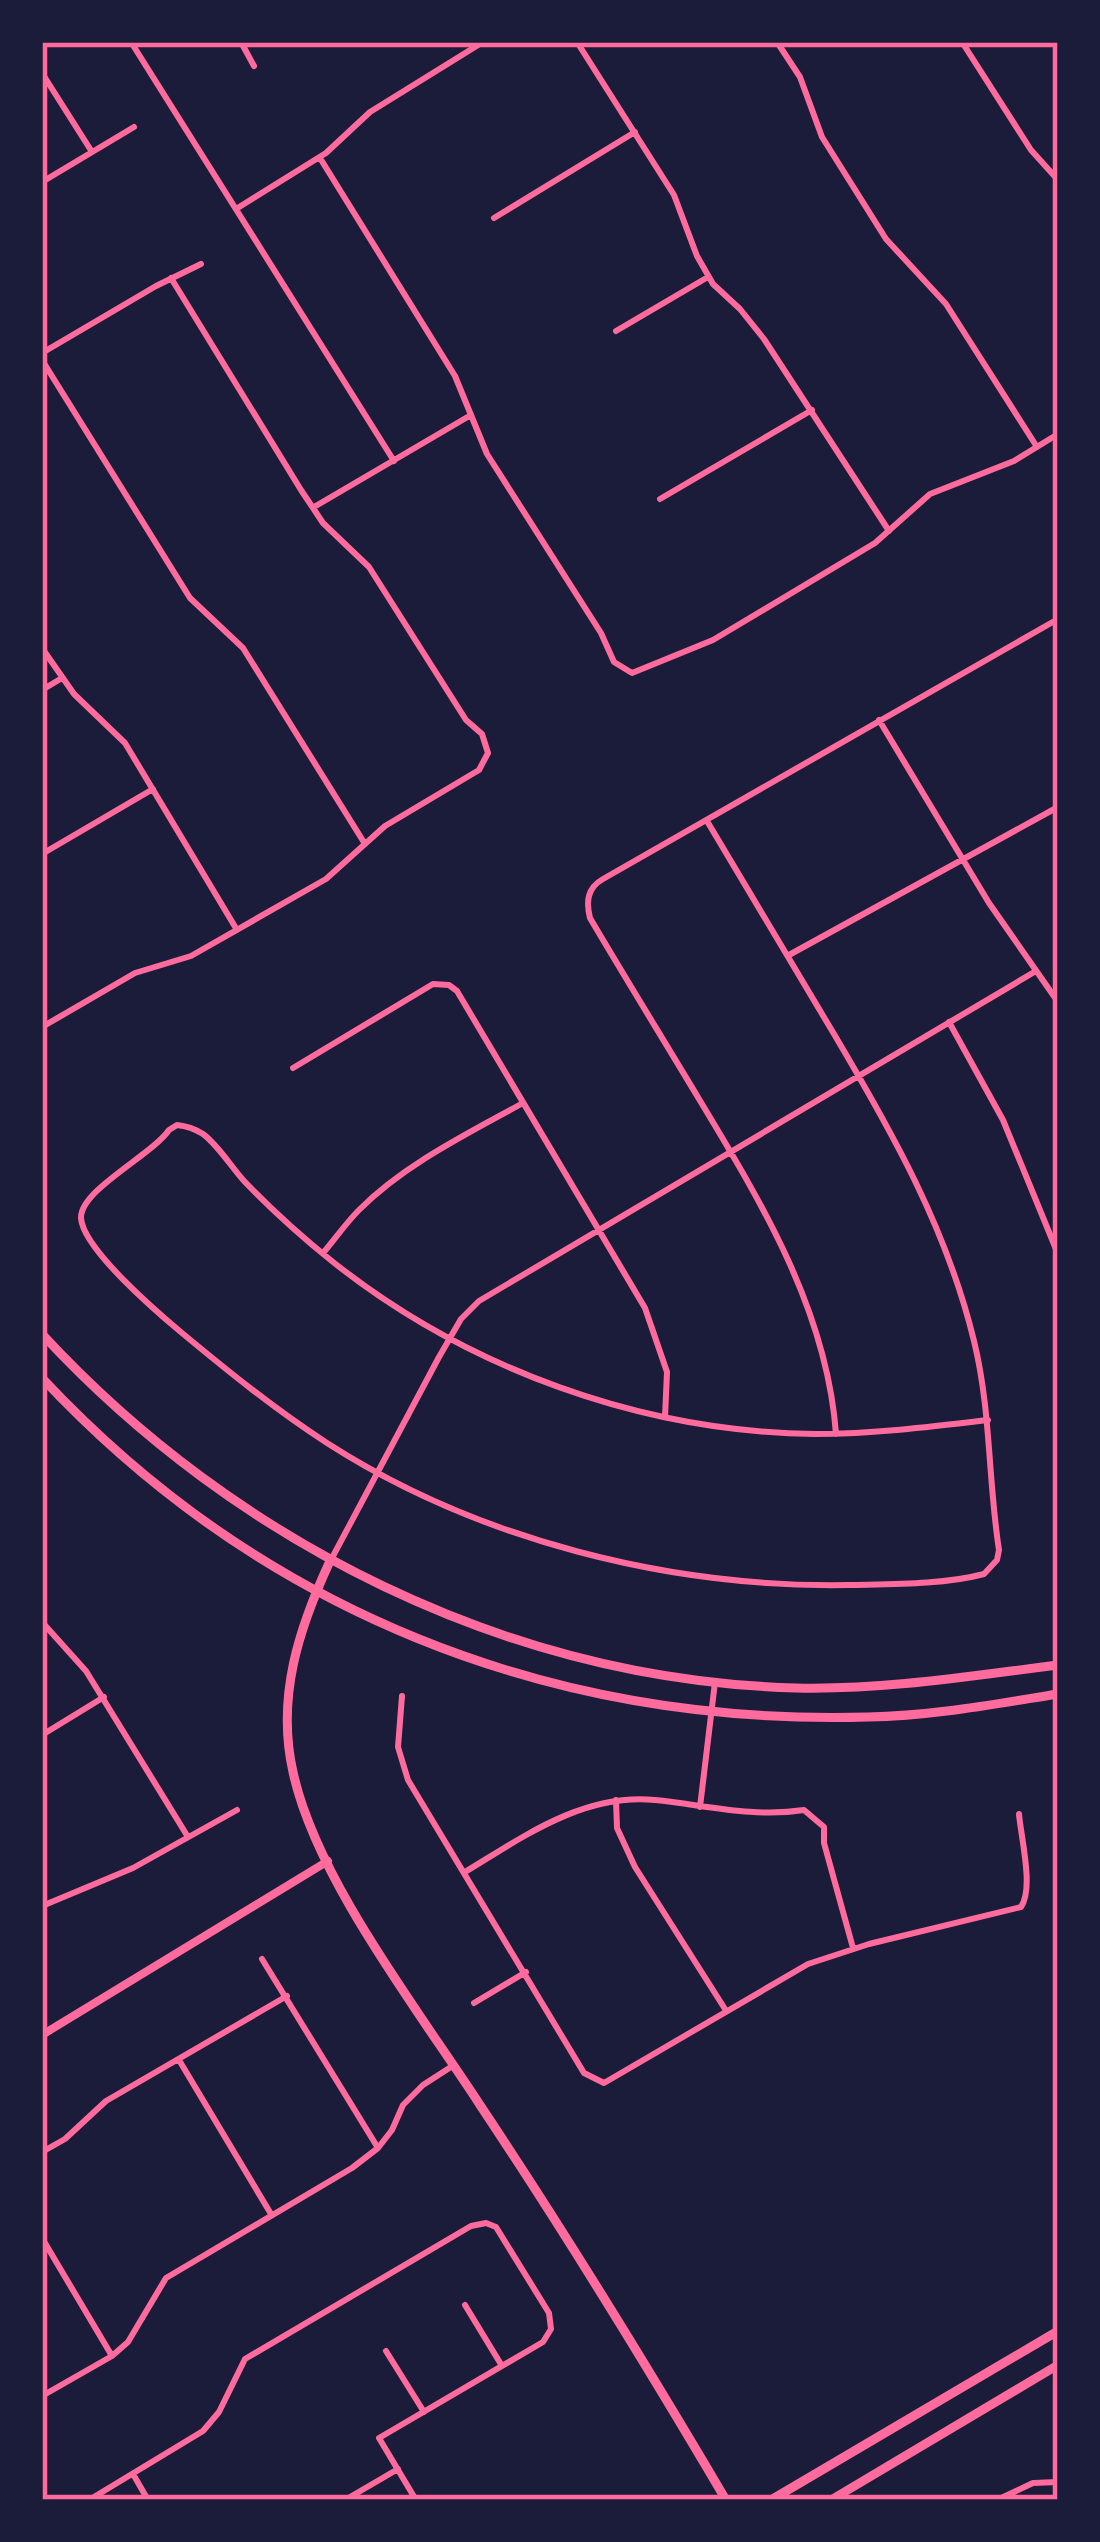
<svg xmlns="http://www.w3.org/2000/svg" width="1100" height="2542" viewBox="0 0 1100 2542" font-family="'Noto Sans',sans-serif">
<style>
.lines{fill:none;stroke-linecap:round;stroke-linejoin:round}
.minor{stroke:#ff6b9d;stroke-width:6}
.tertiary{stroke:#ff6b9d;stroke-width:8}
.secondary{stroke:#ff6b9d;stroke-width:9}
.neatline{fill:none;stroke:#ff6b9d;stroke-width:4.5}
</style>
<rect width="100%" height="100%" fill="#1b1b3a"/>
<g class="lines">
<path class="minor" d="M131,42L394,461
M241,42L254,66
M577,42L674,195L697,256L713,284L740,309L764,339L889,531
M777,42L800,77L822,137L886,239L946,304L1037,447
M962,42L1031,150L1058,180
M42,73L92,152
M320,158L455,376L487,454L601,633L614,662L632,673L713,640L875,543L930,494L1014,461L1058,434
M42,182L134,127
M236,209L326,153L370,112L483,42
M494,218L635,132
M616,331L708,277
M42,353L156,286L201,264
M42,360L190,598L243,648L365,844
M660,499L812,410
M314,507L471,415
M42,648L74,694L125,743L237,930
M42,690L62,678
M879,720L989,903L1058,1002
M707,821C750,892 792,963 834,1034C892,1132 947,1229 974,1341C991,1410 988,1480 999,1550L997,1560L984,1574C942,1585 892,1584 848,1585C670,1588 478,1540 327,1443C276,1410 229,1372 182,1333C158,1313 83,1249 81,1218C80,1190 152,1155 169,1130L177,1125C187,1126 195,1129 203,1134C219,1146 231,1167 245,1182C272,1210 302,1237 333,1262C468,1369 642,1432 815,1434C873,1434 930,1427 988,1420
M42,854L153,789
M789,955L1058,807
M949,1022L1003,1120L1058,1254
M42,1027L135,973L191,956L326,879L385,826L479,770L488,753L482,734L466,720L369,567L323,523L301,490L171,278
M293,1068L433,984L449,985L457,991L645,1308L667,1372L665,1417
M323,1253C335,1239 346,1223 359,1210C405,1164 467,1134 523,1103
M836,1434C827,1310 761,1202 699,1099C663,1039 626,979 590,918C586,902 587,888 603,879L1058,619
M332,1558L439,1357L461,1319L479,1301L1036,971
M42,1622L86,1671L188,1837
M402,1696L398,1747L408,1780L584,2073L604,2083L808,1964L869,1944L1021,1907C1034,1888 1021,1838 1019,1814
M42,1735L104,1697
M616,1800L617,1828L635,1867L725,2009
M700,1807L715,1682
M465,1872C523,1837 583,1793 655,1800C705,1805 753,1818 804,1810L824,1827V1843L853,1948
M42,1906L133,1868L237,1810
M262,1959L378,2148
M474,2003L526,1972
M179,2060L271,2214
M42,2152L65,2139L106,2101L287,1996
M42,2238L112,2356
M465,2305L502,2366
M386,2351L424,2412
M42,2396L112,2356L128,2342L166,2278L352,2168L378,2148L392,2130L403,2105L423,2085L454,2065
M133,2474L148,2500
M89,2500L203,2431L219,2412L245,2359L471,2226L486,2223L496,2227L549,2313L551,2329L543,2342L379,2438L416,2500
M345,2500L398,2469
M997,2500L1033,2483L1058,2482"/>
<path class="tertiary" d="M42,2035L328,1861"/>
<path class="secondary" d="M42,1334C235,1543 509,1680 796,1688C885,1690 970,1676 1058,1665
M42,1378C260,1611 549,1726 868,1717C932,1716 995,1704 1058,1694
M330,1561C299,1628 276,1697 293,1772C316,1879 419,2011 480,2105C566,2234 647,2366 726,2500
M771,2500L1058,2331
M831,2500L1058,2365"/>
</g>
<rect width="1100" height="2542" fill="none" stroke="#1b1b3a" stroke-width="90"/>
<rect x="45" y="45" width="1010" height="2452" class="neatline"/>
</svg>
